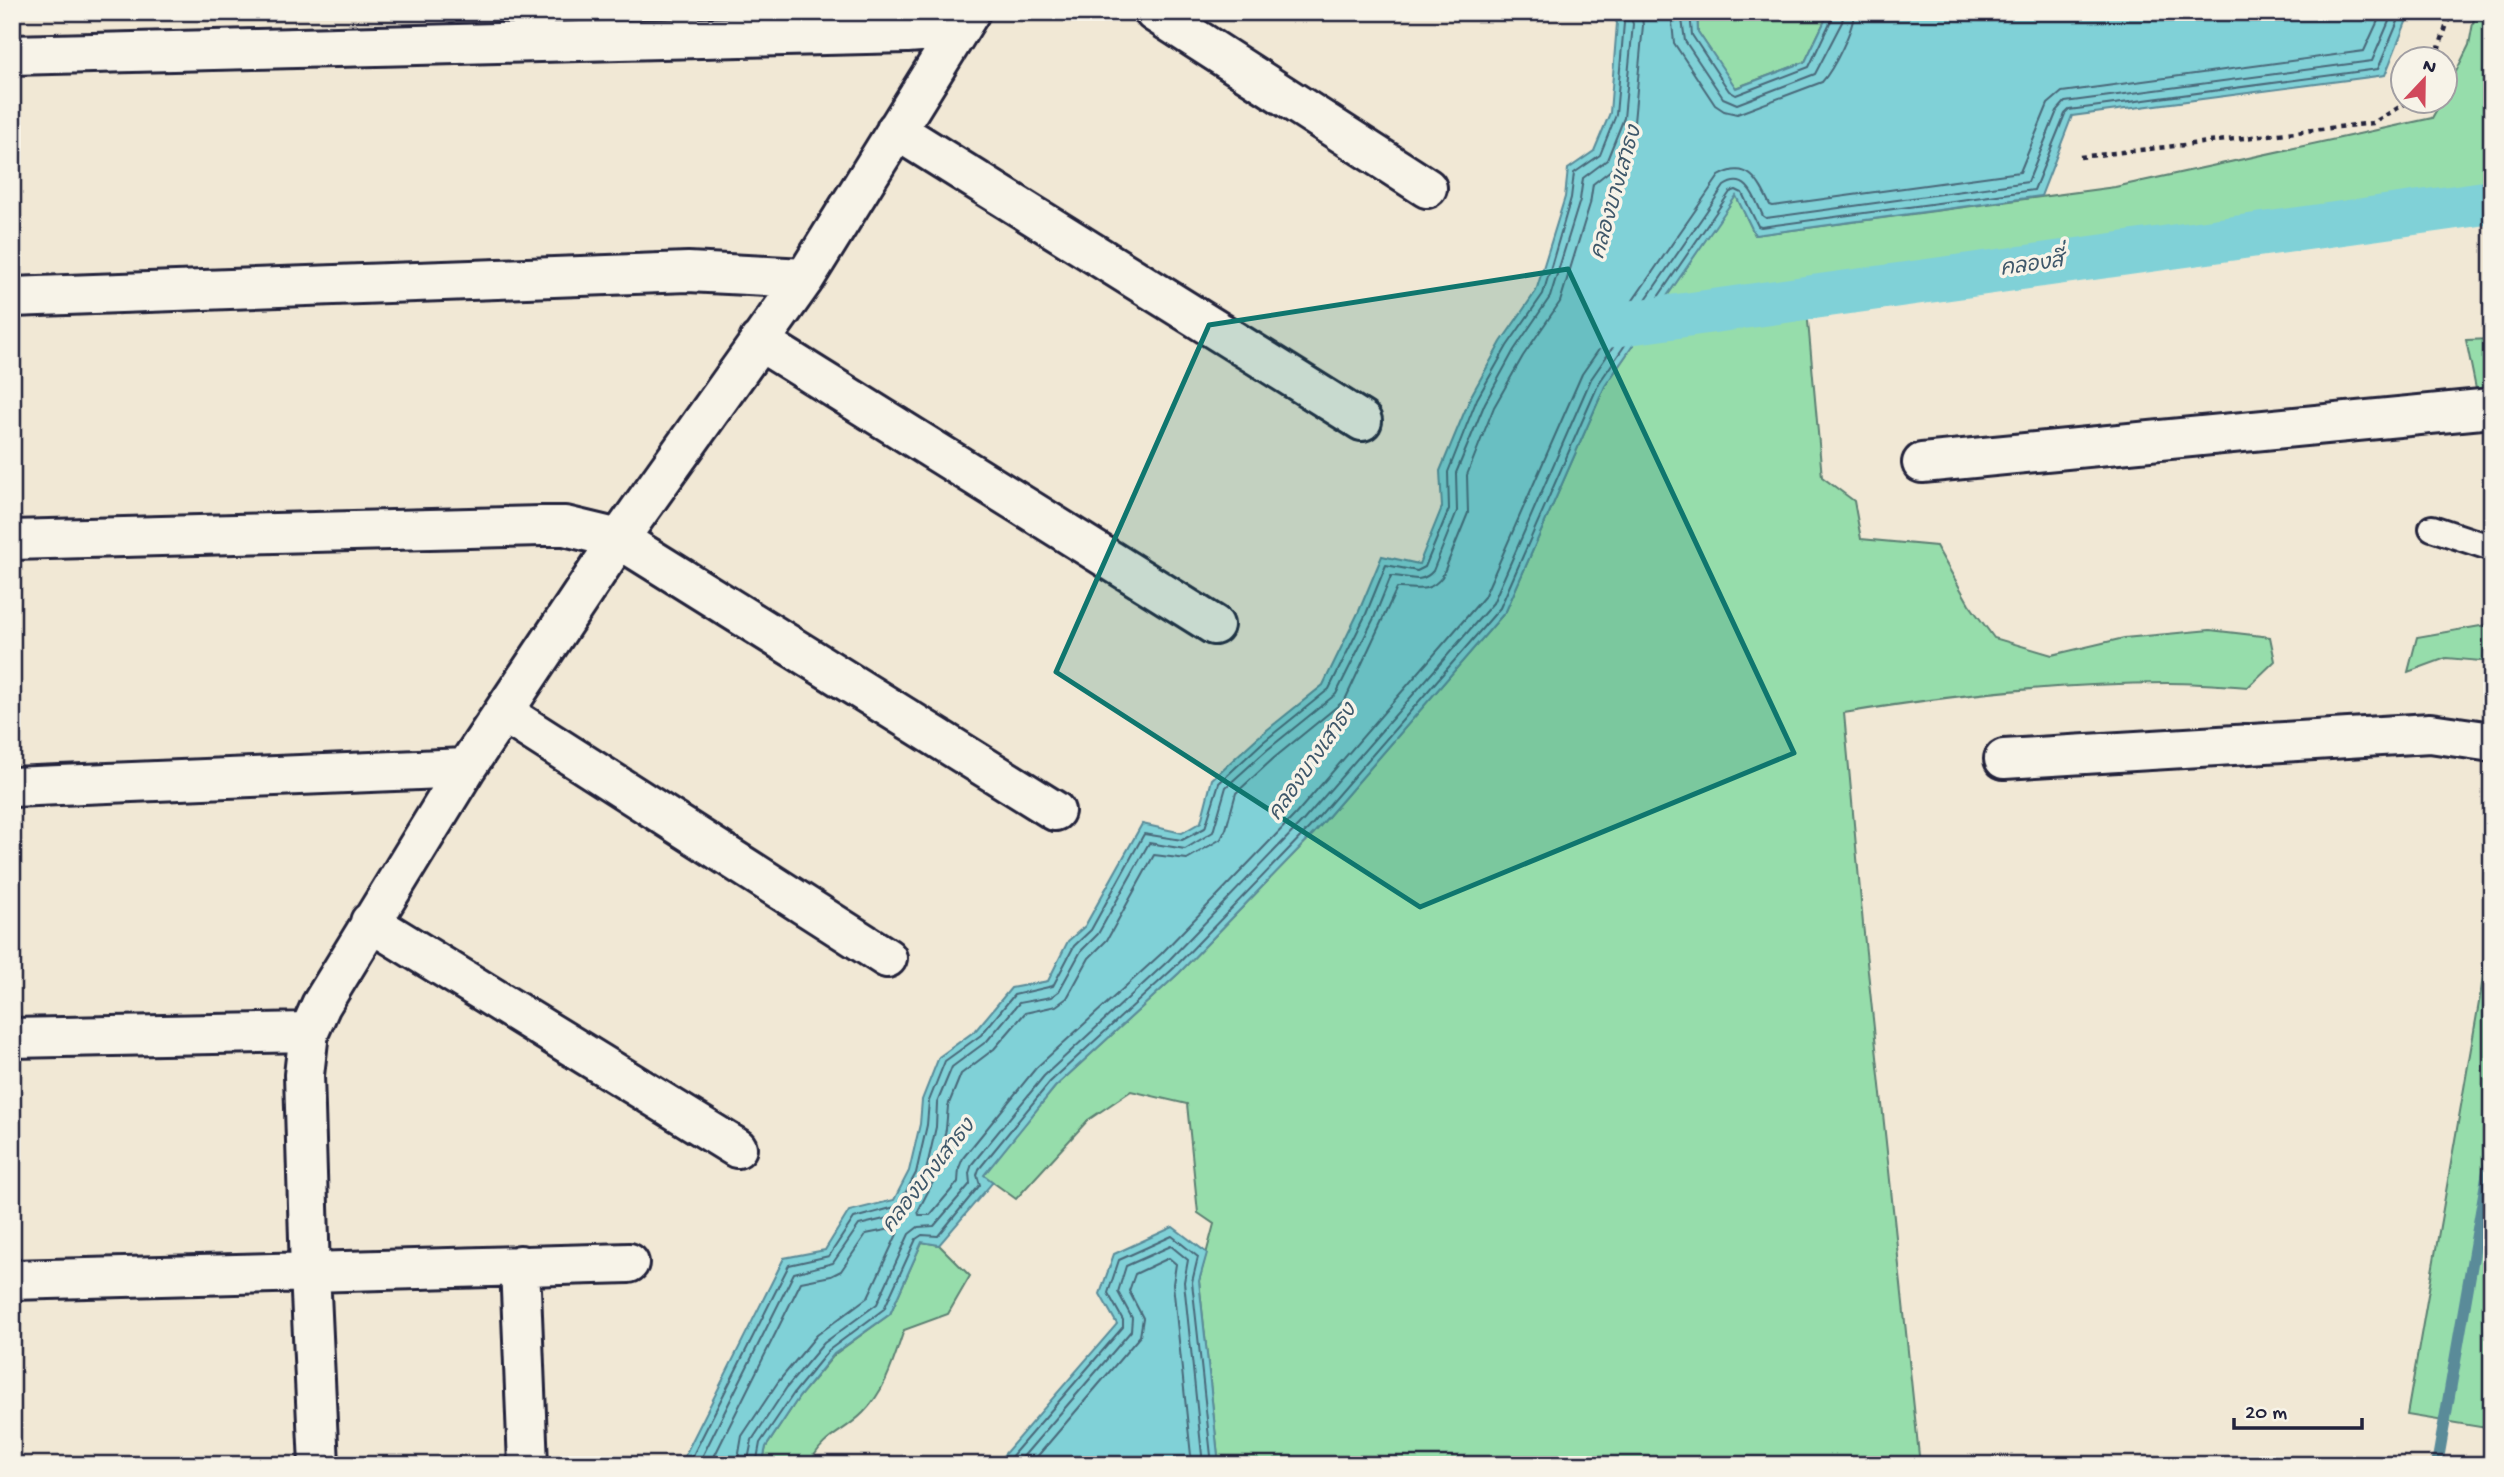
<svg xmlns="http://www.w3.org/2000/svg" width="2504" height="1477" viewBox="0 0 2504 1477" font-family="'Gochi Hand','Playpen Sans Thai',sans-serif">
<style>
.green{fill:#96ddab;stroke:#5c8073;stroke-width:2}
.water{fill:#80d1d7;stroke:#5a8b99;stroke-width:2}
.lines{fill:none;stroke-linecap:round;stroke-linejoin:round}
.shore{stroke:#486879;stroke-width:2}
.stream{stroke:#5a8b99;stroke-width:12}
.canal{stroke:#80d1d7;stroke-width:44}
.service-casing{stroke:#22223b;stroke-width:30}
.minor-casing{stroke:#22223b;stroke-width:44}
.path{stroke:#22223b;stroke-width:4.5;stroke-dasharray:5 5;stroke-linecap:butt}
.service{stroke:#f7f3e8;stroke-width:24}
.minor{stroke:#f7f3e8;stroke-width:38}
.marked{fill:#0f766e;fill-opacity:0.2;stroke:#0f766e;stroke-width:5;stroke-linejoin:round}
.labels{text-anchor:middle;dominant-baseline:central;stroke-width:7;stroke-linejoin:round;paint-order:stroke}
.water-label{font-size:21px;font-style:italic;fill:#3e576a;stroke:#f7f3e8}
</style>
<rect width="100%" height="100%" fill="#f1e8d5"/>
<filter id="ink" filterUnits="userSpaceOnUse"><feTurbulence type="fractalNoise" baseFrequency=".0143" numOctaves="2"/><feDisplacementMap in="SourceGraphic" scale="14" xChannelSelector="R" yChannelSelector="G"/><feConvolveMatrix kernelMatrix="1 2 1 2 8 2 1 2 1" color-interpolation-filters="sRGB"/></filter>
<g filter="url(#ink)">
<path class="green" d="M1697,12H1829L1805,62L1735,88L1698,32Z
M2475,12H2492V219L2387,228L1807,310L1822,477L1854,501L1861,539L1936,546L1969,604L1994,638L2052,655L2124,638L2210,630L2270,637L2275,661L2248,687C2221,685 2194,683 2168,683C2059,683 1951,695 1844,713L1863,924L1920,1465H1219L1199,1281L1214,1224L1198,1213L1187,1104L1131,1091L1088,1120L1016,1199L983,1175L1055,1087L1179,973L1314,833L1506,611L1605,386L1736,195L1755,235L2115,187L2432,118L2441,102H2444L2445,94L2469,45Z
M2492,339V388L2476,389L2466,340Z
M2492,624V662L2446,658L2408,672L2417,637Z
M2492,903V1412L2486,1428L2407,1415L2481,991Z
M922,1242L939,1245L970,1276L948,1314L904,1330C894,1359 886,1390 863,1413C842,1434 823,1435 809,1465H762L766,1447L799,1397L835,1354L890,1314Z"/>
<path class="water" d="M1610,12H1697L1698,32L1736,88L1805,62L1829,12H2410L2385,75L2072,116L2041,196L1755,235L1736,196L1605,386L1506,611L1314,833L1179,973L1055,1087L984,1175L993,1182L939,1245L922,1242L890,1314L834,1354L799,1397L766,1447L762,1465H680L784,1258L825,1250L849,1211L894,1200L909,1171L920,1124L922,1100L939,1057L976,1030L1011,988L1048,981L1068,941L1085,926L1142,824L1182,833L1201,822L1212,779L1257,738L1323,685L1359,611L1382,556L1419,564L1442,507L1440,471L1471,396L1501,342L1536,291L1565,197L1568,169L1594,151L1610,113L1617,23Z
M1173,1227L1207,1253L1199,1281L1219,1465H995L1117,1324L1100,1294L1114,1254Z"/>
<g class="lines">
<path class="shore" d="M1641,12L1643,25L1634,122L1616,166L1593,184L1590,204L1560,302L1523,356L1494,407L1467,475L1468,513L1442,577C1428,595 1415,587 1397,588L1345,700L1274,758L1236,793L1226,829L1221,839L1187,859L1154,855L1107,940L1089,958L1067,998L1056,1006L1025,1013L994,1049L961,1074L948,1106L946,1129L935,1178L918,1211L919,1215H930L958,1182L959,1168L963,1158L1036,1068L1161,954L1295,815L1484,597L1582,374L1719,176C1748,159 1759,182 1770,205L1773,206L2020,172L2048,104L2062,92L2364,51L2382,12
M1671,12L1674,43L1715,105L1724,111L1737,114L1822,82C1833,70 1854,29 1854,12
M1681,12L1685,41L1723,98L1737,104L1815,74L1842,22L1844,12
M1690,12L1692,35L1729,91L1736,95L1809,67L1835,12
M688,1465L789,1265L829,1256L854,1218L895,1207L900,1203L916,1173L927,1125L929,1101L945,1061L981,1035L1014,995L1053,986L1074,946L1091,930L1144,834L1182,840L1205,828L1219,783L1262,743L1329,689L1366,614L1386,565L1417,571L1425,567L1449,509L1448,472L1477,399L1507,346L1543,294L1571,198L1574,173L1600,155L1616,115L1624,23L1618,12
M698,1465L794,1273L833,1263L859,1225L897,1216L907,1209L925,1175L936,1127L937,1103L952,1067L987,1041L1019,1003L1051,997L1059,991L1081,951L1098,934L1149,843L1185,849L1213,832L1226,787L1267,750L1336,694L1374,618L1391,576C1407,575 1420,586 1433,571L1457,511L1456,473L1485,403L1514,350L1550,297L1580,200L1583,178L1607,160L1624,118L1633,24L1629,12
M710,1465L801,1282L831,1276L841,1271L866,1234L896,1228L898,1232L868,1297L817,1335L778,1382L742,1436L737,1465
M747,1465L752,1440L787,1387L824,1343L877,1304L909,1234L918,1227L934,1226L970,1184L969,1173L972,1164L1044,1076L1168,961L1302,822L1493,603L1591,379L1724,186C1747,171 1755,199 1763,216L1766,218L2028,182L2057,111L2065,102L2372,61L2393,12
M756,1465L760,1443L794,1393L829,1350L884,1309L916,1239L922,1235L938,1236L980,1185L977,1175L979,1169L1050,1082L1174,968L1309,828L1500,608L1599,383L1730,192L1736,190L1742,193L1758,226L1761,227L2034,190L2065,114L2069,110L2378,69L2402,12
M1004,1465L1123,1327V1320L1108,1293L1119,1260L1172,1236L1198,1257L1192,1282L1212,1465
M1016,1465L1131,1331L1132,1318L1118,1292L1126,1266L1171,1246L1188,1260L1184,1282L1203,1465
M1030,1465L1140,1336L1143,1318L1129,1291L1135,1274L1169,1258L1176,1264L1173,1284L1192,1465"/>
<path class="stream" d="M2437,1465L2492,1148"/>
<path class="canal" d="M1592,328L2492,202"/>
<defs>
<path id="service" d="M2432,528L2492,548"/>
<path id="minor" d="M1154,12L1427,188
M12,55L907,33L959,29
M896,130L1362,421
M12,297L688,272L805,278
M759,341L1214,625
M1922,463L2492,408
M12,540L542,526H565L619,539L1055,811
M504,713L887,958
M2004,759L2430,733L2492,742
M12,787L466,768
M370,922L737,1148
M12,1038L309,1032
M520,1265L528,1465
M12,1280L310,1272L304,1075L309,1032L321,1005L466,768L619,539L805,278L970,12
M319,1465L310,1272L629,1263"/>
</defs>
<use href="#service" class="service-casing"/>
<use href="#minor" class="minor-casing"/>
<path class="path" d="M2435,60L2451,12
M2080,157L2373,123L2408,102"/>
<use href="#service" class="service"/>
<use href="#minor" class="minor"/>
</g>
</g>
<path class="marked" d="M1568,269L1794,753L1420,907L1056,672L1209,325Z"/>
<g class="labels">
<g class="water-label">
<text transform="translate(1618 193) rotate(-74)">คลองบางเสาธง</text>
<text transform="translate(2032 267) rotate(-8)">คลองสี่</text>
<text transform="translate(1314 763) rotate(-55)">คลองบางเสาธง</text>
<text transform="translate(930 1177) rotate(-52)">คลองบางเสาธง</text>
</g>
</g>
<rect width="2504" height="1477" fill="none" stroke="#f7f3e8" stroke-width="42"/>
<rect x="21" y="21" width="2462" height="1435" fill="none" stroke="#22223b" stroke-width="2.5" filter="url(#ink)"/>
<g transform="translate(2424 80) rotate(22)"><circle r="33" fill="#f7f3e8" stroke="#a29fa3" stroke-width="2"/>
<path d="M0-5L12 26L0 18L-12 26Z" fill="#d1495b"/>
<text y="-10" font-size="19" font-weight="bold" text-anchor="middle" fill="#22223b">N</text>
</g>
<path d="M2234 1418v10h128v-10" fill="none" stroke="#22223b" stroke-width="3.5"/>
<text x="2245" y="1418" font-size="21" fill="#22223b" stroke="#f7f3e8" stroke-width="5" paint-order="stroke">20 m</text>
</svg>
